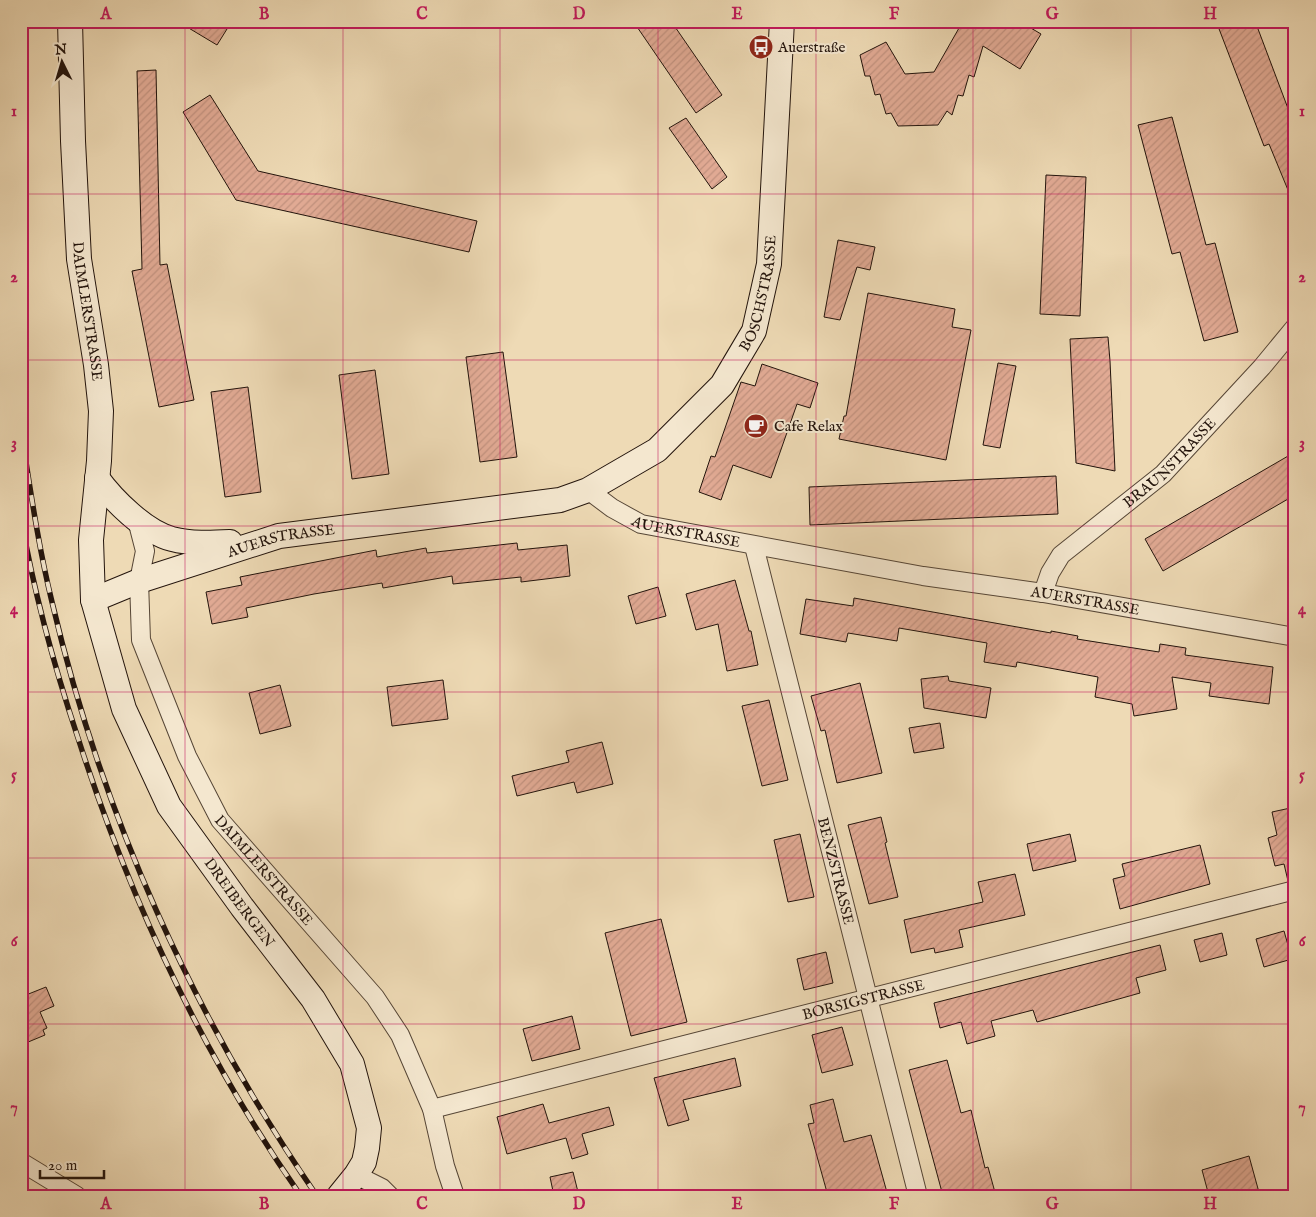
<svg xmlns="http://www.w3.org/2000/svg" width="1316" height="1217" viewBox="0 0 1316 1217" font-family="'IM FELL English',serif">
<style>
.building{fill:url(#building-hatch);stroke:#23140c}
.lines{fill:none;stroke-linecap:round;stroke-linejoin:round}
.street-casing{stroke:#564636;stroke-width:20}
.secondary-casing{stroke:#23140c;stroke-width:26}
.street{stroke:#f4e7cf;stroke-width:18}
.secondary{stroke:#f4e7cf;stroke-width:24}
.rail-casing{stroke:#23140c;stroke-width:5.5}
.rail{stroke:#f4e7cf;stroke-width:4;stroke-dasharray:11;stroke-linecap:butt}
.grid{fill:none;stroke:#c2185b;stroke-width:1;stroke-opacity:0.55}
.labels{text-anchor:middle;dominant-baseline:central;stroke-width:4;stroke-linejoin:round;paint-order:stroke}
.poi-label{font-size:15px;fill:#23140c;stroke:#f4e7cf;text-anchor:start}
.street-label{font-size:15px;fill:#23140c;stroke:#f4e7cf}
.neatline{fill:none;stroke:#c2185b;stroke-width:2}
.grid-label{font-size:16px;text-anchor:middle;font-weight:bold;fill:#c2185b}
</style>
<defs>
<pattern id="building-hatch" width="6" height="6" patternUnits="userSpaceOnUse" patternTransform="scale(1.25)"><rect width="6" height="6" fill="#e1aa94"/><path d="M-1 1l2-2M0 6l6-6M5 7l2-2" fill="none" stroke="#c1917e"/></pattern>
</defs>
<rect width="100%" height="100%" fill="#eedab5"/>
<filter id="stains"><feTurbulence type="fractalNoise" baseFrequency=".004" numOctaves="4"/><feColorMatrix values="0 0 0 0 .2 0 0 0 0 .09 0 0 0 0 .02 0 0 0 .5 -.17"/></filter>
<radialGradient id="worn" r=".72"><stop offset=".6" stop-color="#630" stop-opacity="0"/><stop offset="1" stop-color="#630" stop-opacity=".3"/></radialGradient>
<path class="building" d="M177,21H232L217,45Z
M633,21H671L722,95L696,113Z
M963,21H1019L1041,34L1020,69L983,46L974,77L969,75L963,96L958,95L952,115L947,111L938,125L898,126L891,113L886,114L880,94L875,95L870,76H865L860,55L886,42L905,74L934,72Z
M1216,21H1255L1295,127V207L1269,144L1264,146Z
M156,70L160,265L167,264L194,400L159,407L132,271L142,269L137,71Z
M210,95L258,171L477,221L469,252L236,200L183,112Z
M1172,117L1206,245L1215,243L1238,332L1204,341L1180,252L1172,254L1138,125Z
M686,118L727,177L712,189L669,128Z
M1046,175L1086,177L1080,316L1040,314Z
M838,240L875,247L870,270L857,267L840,320L824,317Z
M868,293L955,309L952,327L971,330L946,460L839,439L844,416H846Z
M1108,337L1110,361L1115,471L1076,463L1070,339Z
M503,352L517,457L480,462L466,357Z
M998,363L1016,366L1000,448L983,445Z
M762,364L818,383L810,408L797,404L771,478L733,465L721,500L699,492L711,456L715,457L741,382L755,386Z
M375,370L389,474L352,479L339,375Z
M248,387L261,492L225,497L211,392Z
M1295,452V495L1163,571L1145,539Z
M1056,476L1058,514L810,525L809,487Z
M517,543L518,550L567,545L570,576L521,582V577L453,584L452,576L383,588L382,583L314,594L246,608L248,617L212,624L206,592L242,585L240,577L376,550L377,557L426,548L427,553Z
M735,580L749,631H751L758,665L727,671L718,624L696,630L686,594Z
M658,587L666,616L636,624L628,596Z
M854,598L1051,633V631L1078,636L1077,639L1159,652L1160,644L1186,648L1185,655L1273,667L1269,704L1209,696L1211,683L1172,677L1177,709L1134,716L1132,704L1095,697L1098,677L1017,662L1016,667L984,662L987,643L899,628L897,641L848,633L846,642L800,634L806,599L853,606Z
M948,676L949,681L991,688L986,718L924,708L921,679Z
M443,680L448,719L392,726L387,687Z
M860,683L882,773L837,783L825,730L821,731L811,696Z
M280,685L291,726L260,734L249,693Z
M769,700L788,780L762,786L742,706Z
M940,723L944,748L914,753L909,728Z
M602,742L613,784L577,793L574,782L517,796L512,776L569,762L566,751Z
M1295,807V880L1288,881L1284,864L1275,866L1268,838L1277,835L1272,812Z
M881,817L887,842L885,843L898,897L869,904L848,825Z
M800,834L814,897L788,902L774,840Z
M1070,834L1076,861L1033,871L1027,844Z
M1200,845L1210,884L1120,909L1113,879L1125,876L1122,864Z
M1015,874L1025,915L959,930L963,947L935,953L934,948L911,953L904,920L983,902L978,882Z
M661,919L687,1022L631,1036L605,933Z
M1284,931L1292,959L1264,967L1256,939Z
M1222,933L1227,955L1200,962L1194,940Z
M1160,945L1166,970L1136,978L1140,993L1037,1022L1033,1010L991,1021L995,1036L967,1044L961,1022L940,1028L934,1003Z
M826,952L833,983L804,990L797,959Z
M46,987L54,1006L40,1012L47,1028L43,1030L45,1035L21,1045V997Z
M572,1016L580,1049L532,1061L523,1029Z
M842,1027L853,1065L822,1073L812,1035Z
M735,1058L741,1086L683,1100L689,1120L668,1126L654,1078Z
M947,1060L961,1113L971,1110L985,1168L988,1167L996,1196H943L909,1070Z
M833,1099L844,1142L871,1135L888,1196H828L808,1124L814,1123L810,1105Z
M543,1104L549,1123L609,1107L614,1125L582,1134L588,1154L572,1159L566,1138L507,1154L497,1117Z
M1249,1156L1260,1196H1209L1202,1170Z
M573,1172L579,1196H554L550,1177Z"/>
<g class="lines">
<defs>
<g id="street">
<path id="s1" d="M588,490L612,508L641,524L923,576L1043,593L1295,637"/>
<path id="s2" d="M137,520L145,551L139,581L141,640L187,756L220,820L375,997L400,1035L432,1109L445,1166L455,1196"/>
<path id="s3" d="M754,546L918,1196"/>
<path id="s4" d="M1043,593L1050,573L1061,555L1163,474L1262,367L1295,327"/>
<path id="s5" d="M432,1109L1295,890"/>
<path d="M21,1162L77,1196"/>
<path d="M356,1175L382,1188L390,1196"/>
</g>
<g id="secondary">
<path id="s6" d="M70,21L73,141L79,259L96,365L101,411L99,461L91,540L93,600L124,709L169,806L242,907L313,999L352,1064L369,1128L367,1148L364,1162L356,1175L339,1196"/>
<path d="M97,478C113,500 145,532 172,539C191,544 211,543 230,542"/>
<path id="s7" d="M93,600L139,581L279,536L560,500L588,490L657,450L722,385L754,331L769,264L782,21"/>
</g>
</defs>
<use href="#street" class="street-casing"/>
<use href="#secondary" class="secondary-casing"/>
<use href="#street" class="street"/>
<use href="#secondary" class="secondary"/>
<defs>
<path id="rail" d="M21,430C30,487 38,545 52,602C102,815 193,1016 317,1196
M21,518C34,593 54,666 78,738C130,900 203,1056 301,1196"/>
</defs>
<use href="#rail" class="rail-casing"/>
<use href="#rail" class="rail"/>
</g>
<path class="grid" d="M185,21V1196M343,21V1196M500,21V1196M658,21V1196M816,21V1196M973,21V1196M1131,21V1196M21,194H1295M21,360H1295M21,526H1295M21,692H1295M21,858H1295M21,1024H1295"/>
<defs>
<symbol id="bus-disc" viewBox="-11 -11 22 22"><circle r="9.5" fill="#8f2418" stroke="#f4e7cf"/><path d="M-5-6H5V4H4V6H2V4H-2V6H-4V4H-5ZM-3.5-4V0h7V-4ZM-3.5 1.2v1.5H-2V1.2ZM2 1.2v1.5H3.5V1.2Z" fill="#fff"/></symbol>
<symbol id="cafe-disc" viewBox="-11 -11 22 22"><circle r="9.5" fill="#8f2418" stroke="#f4e7cf"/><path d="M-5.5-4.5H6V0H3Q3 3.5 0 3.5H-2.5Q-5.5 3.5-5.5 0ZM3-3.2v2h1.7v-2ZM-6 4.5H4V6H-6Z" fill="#fff"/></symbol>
</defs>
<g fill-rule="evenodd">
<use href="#bus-disc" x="747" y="33" width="28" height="28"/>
<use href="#cafe-disc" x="742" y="412" width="28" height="28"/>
</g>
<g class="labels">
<g class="poi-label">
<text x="778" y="47">Auerstraße</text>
<text x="774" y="426">Cafe Relax</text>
</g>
<g class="street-label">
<text stroke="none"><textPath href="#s7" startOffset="782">BOSCHSTRASSE</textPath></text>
<text stroke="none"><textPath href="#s6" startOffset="291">DAIMLERSTRASSE</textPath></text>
<text stroke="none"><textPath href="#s4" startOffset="185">BRAUNSTRASSE</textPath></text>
<text stroke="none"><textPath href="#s1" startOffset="109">AUERSTRASSE</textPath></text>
<text stroke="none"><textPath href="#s7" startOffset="198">AUERSTRASSE</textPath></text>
<text stroke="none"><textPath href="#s1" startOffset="514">AUERSTRASSE</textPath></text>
<text stroke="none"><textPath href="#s2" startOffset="385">DAIMLERSTRASSE</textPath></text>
<text stroke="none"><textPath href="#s3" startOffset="335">BENZSTRASSE</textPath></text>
<text stroke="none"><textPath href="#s6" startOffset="921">DREIBERGEN</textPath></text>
<text stroke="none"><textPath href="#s5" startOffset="445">BORSIGSTRASSE</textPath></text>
</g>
</g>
<rect width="1316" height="1217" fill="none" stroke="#eedab5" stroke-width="55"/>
<g transform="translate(62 62) rotate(355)" stroke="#f4e7cf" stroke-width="4" paint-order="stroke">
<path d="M0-4L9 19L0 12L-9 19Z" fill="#23140c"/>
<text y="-8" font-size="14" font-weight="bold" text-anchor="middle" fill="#23140c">N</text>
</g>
<path d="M40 1170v8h64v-8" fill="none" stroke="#23140c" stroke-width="2.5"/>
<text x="48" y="1170" font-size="15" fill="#23140c" stroke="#f4e7cf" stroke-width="4" paint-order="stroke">20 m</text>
<rect x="28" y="28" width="1260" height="1162" class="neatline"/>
<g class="grid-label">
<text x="106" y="19">A</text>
<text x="264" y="19">B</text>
<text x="422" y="19">C</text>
<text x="579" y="19">D</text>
<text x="737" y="19">E</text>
<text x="894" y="19">F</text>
<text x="1052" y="19">G</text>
<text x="1210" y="19">H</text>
<text x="14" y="116">1</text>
<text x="1302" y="116">1</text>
<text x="14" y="282">2</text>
<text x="1302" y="282">2</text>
<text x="14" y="448">3</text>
<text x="1302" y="448">3</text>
<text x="14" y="614">4</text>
<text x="1302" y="614">4</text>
<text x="14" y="780">5</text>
<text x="1302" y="780">5</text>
<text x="14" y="946">6</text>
<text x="1302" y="946">6</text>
<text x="14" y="1112">7</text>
<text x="1302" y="1112">7</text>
<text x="106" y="1209">A</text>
<text x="264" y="1209">B</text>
<text x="422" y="1209">C</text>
<text x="579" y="1209">D</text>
<text x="737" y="1209">E</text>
<text x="894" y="1209">F</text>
<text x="1052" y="1209">G</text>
<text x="1210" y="1209">H</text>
</g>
<rect width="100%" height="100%" filter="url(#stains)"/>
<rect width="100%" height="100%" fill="url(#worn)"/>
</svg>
